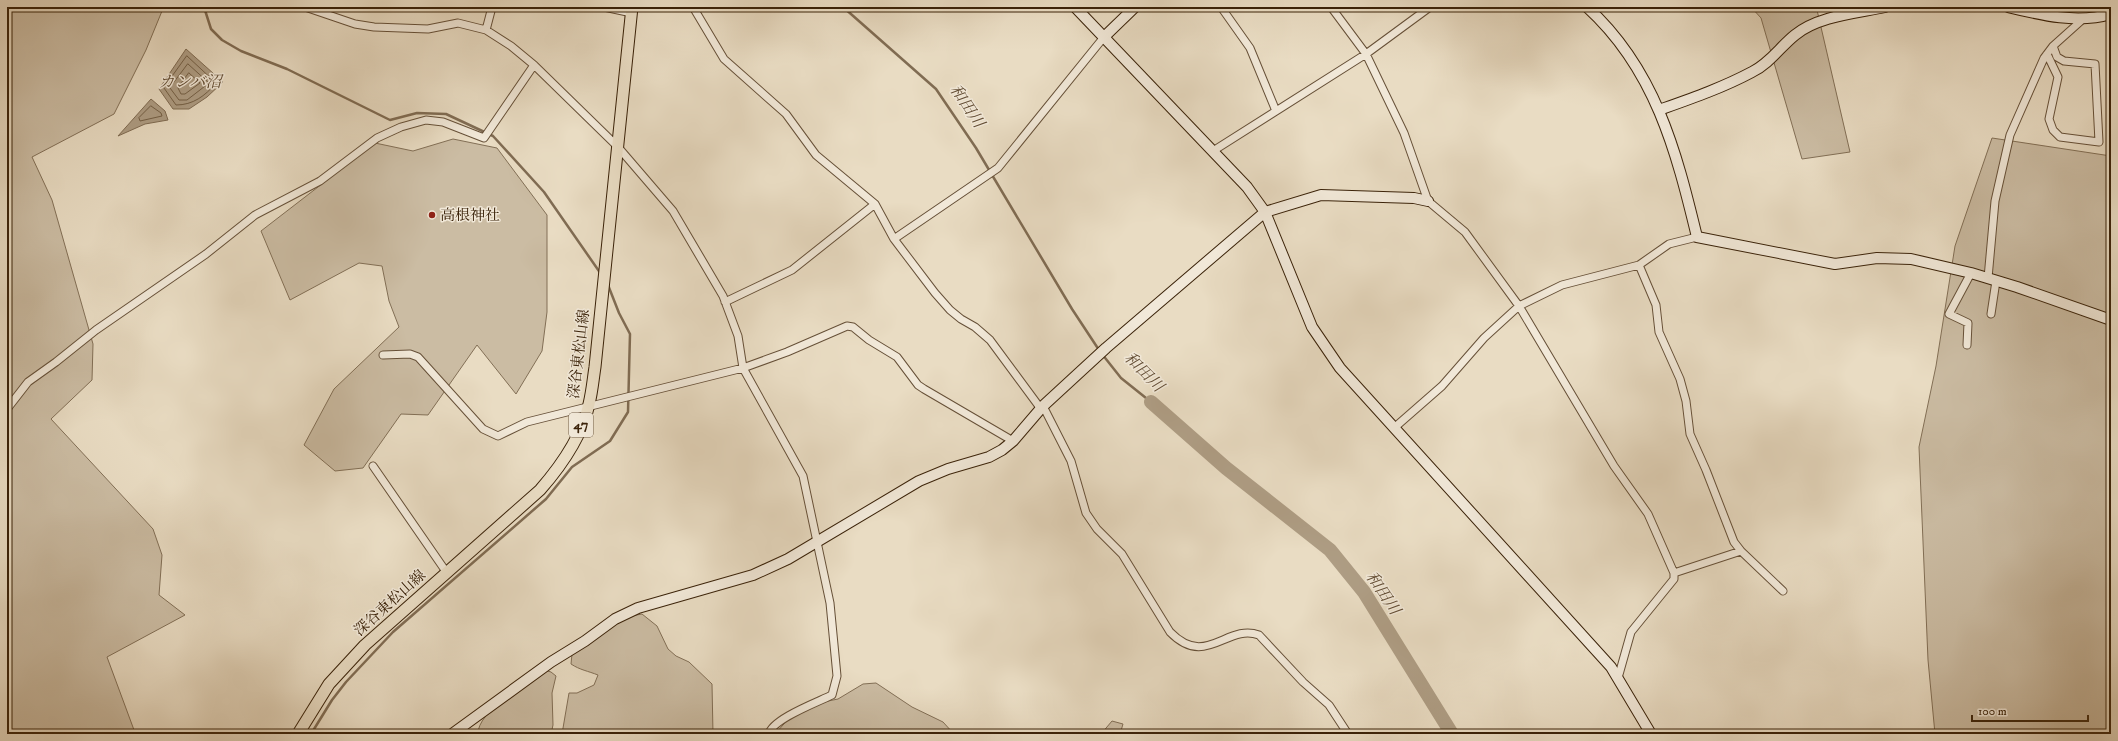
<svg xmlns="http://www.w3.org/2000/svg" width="2118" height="741" viewBox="0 0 2118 741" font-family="'IM FELL DW Pica','Noto Serif JP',serif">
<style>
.green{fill:#cbbca3;stroke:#826f56}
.water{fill:#ae9d84;stroke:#806c53}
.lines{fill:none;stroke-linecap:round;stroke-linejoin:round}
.shore{stroke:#746046;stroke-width:1}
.stream{stroke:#806c53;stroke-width:2.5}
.river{stroke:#ae9d84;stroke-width:14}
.street-casing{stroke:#665038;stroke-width:9}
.secondary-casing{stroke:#3a2209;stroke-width:12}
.primary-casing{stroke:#3a2209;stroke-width:13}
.street{stroke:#f1e8d8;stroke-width:7}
.secondary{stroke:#f1e8d8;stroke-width:10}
.primary{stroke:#e9dcc3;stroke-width:11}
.poi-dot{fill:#8f2418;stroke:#f1e8d8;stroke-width:1.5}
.labels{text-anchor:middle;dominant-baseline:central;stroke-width:3;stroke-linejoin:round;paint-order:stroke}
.shield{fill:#f1e8d8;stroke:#715d47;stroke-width:1}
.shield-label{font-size:14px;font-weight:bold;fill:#3a2209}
.poi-label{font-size:15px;fill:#3a2209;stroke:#f1e8d8;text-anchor:start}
.street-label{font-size:15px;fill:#3a2209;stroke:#f1e8d8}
.water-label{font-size:16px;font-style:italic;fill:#634d34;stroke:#f1e8d8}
</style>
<rect width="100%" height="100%" fill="#e9dcc3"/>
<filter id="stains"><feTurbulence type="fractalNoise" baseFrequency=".005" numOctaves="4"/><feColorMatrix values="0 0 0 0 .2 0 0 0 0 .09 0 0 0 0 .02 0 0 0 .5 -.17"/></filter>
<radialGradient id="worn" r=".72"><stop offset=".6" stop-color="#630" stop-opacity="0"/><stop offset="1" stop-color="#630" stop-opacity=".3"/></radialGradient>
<path class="green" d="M7,7H161L162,11L146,50L114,114L32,157L52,200L93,344L92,380L51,419L153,529L162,555L159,595L185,615L107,657L134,730L133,734H7Z
M1751,7H1827L1817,10L1850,152L1802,159L1761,18Z
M1992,138L2111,156V734H1935L1928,660L1919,447L1936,366L1955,246Z
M453,139L497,148L547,215V312L542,351L516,394L477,345L428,415L401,414L363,468L335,471L304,445L334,389L399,327L389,301L382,266L359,263L290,300L261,231L375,143L413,151Z
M642,614L657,626L668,649L676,656L689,662L712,684L713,734H562L569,693H577L594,685L598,675C588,671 580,670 571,664L572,654L620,618Z
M544,670L551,672L556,676L552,693L553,725L551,734H478C477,712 527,682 544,670Z
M876,683L912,707L943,722L954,734H775L799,707L838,699L863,684Z
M1112,721L1123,724L1120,734H1101Z"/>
<path class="water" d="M186,49L223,82L207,97L189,109H173L159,89Z
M151,99L165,111L168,120L145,124L118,136Z"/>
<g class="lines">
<path class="shore" d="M187,56L216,83C205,96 193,105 176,105L164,88Z
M188,64L209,83L187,100H179L170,88Z
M189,73L200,83L185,94H181L178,88Z
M151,106L161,113L162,116L140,121L139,118Z"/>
<path class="stream" d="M204,7L211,29L222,40L241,51L287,69L390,120L417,113L446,114L493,136L544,192L601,274
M843,7L936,89L976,148L1072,309L1099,350
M1102,354L1121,378L1151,402
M311,734L332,700L346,682L393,632L546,499L572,467L610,441L628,412L630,334L619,313L608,285"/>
<path class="river" d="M1151,402L1226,468L1330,550L1364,592L1452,734"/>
<defs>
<path id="street" d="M305,7L355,24L374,27L428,29L458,23L486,30L511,46L534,65L618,147L673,211L723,296L738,336L743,368L803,476L830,603L837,676L832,695C818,702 772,719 769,734
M604,7L632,13
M693,7L724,59L786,114L816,155L875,204L894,239L935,293L950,310L961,319L975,327L990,340L1041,409
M1221,7L1250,48L1276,111
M1331,7L1366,54L1404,133L1428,201L1465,232L1519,306L1614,466L1648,514L1674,573
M486,30L492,7
M2047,54L2058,77L2049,119L2053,130L2060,137L2099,142L2095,64L2064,61L2057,57L2053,46
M1213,151L1366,54L1430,7
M894,239L998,168L1104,37
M1639,265L1656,305L1659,332L1680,379L1686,401L1690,434L1706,470L1734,542L1741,551L1783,591
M1988,278L1995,201L2010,135L2044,58L2053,46L2082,20
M725,302L792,270L875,204
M1991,314L1996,281
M1967,345L1968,323L1949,314L1971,273
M383,355L410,354L418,357L483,429L498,436L527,422L743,368L787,352L847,326L853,327L869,340L897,357L918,385L924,389L1013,441
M1043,406L1071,461L1086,513L1097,529L1122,554L1170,632C1206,669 1227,623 1259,635L1303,682L1329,705L1348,734
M7,409L28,382L56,362L96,330L206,254L255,215L320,181L377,138L401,127L426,120L443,122L484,138L534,65
M1394,428L1442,386L1484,338L1519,306L1562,285L1639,265L1669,244L1697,237
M373,466L447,573
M1618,678L1631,632L1674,579V573L1741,551"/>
<path id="secondary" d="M1075,7L1247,187L1265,212L1312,327L1340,368L1611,667L1651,734
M1587,7C1655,69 1676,150 1697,237L1835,264L1877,258L1911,259L1971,273L2017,287L2111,320
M2008,7C2041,15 2077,24 2111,14
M1104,37L1135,7
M1659,110C1690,99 1722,88 1752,72C1770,63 1780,47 1795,35C1818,16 1857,13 1885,7
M452,734L551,662L585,641L615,619L638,608L753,575L788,559L919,481L948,469L989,457L1002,450L1013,441L1043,406L1106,348L1265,212L1321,195L1414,198L1428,201"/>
<path id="primary" d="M298,734L329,684L365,645L540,490C561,466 582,437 589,404C592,392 593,380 595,367L632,7"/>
</defs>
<use href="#street" class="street-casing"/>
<use href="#secondary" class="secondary-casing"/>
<use href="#primary" class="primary-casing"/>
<use href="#street" class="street"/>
<use href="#secondary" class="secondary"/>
<use href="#primary" class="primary"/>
</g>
<circle class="poi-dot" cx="432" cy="215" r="4"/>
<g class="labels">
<rect class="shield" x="569" y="413" width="24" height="24" rx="3"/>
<g class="shield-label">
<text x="581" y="425">47</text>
</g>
<g class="poi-label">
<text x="440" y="215">高根神社</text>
</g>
<g class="street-label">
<text transform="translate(579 354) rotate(-83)">深谷東松山線</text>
<text transform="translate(390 603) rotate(-42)">深谷東松山線</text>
</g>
<g class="water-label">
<text x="190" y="82">カンバ沼</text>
<text transform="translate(967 106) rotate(56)">和田川</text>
<text transform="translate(1144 372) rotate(45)">和田川</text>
<text transform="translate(1383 593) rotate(56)">和田川</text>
</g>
</g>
<rect width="2118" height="741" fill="none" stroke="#e9dcc3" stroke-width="24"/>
<rect x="8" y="8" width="2102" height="725" fill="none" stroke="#3a2209" stroke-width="2"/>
<rect x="12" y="12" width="2094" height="717" fill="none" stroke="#3a2209"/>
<path d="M1972 715v6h116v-6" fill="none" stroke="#3a2209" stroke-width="2"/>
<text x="1978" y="715" font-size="12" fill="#3a2209" stroke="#f1e8d8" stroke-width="3" paint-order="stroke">100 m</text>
<rect width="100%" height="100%" filter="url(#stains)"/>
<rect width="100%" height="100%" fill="url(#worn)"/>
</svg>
